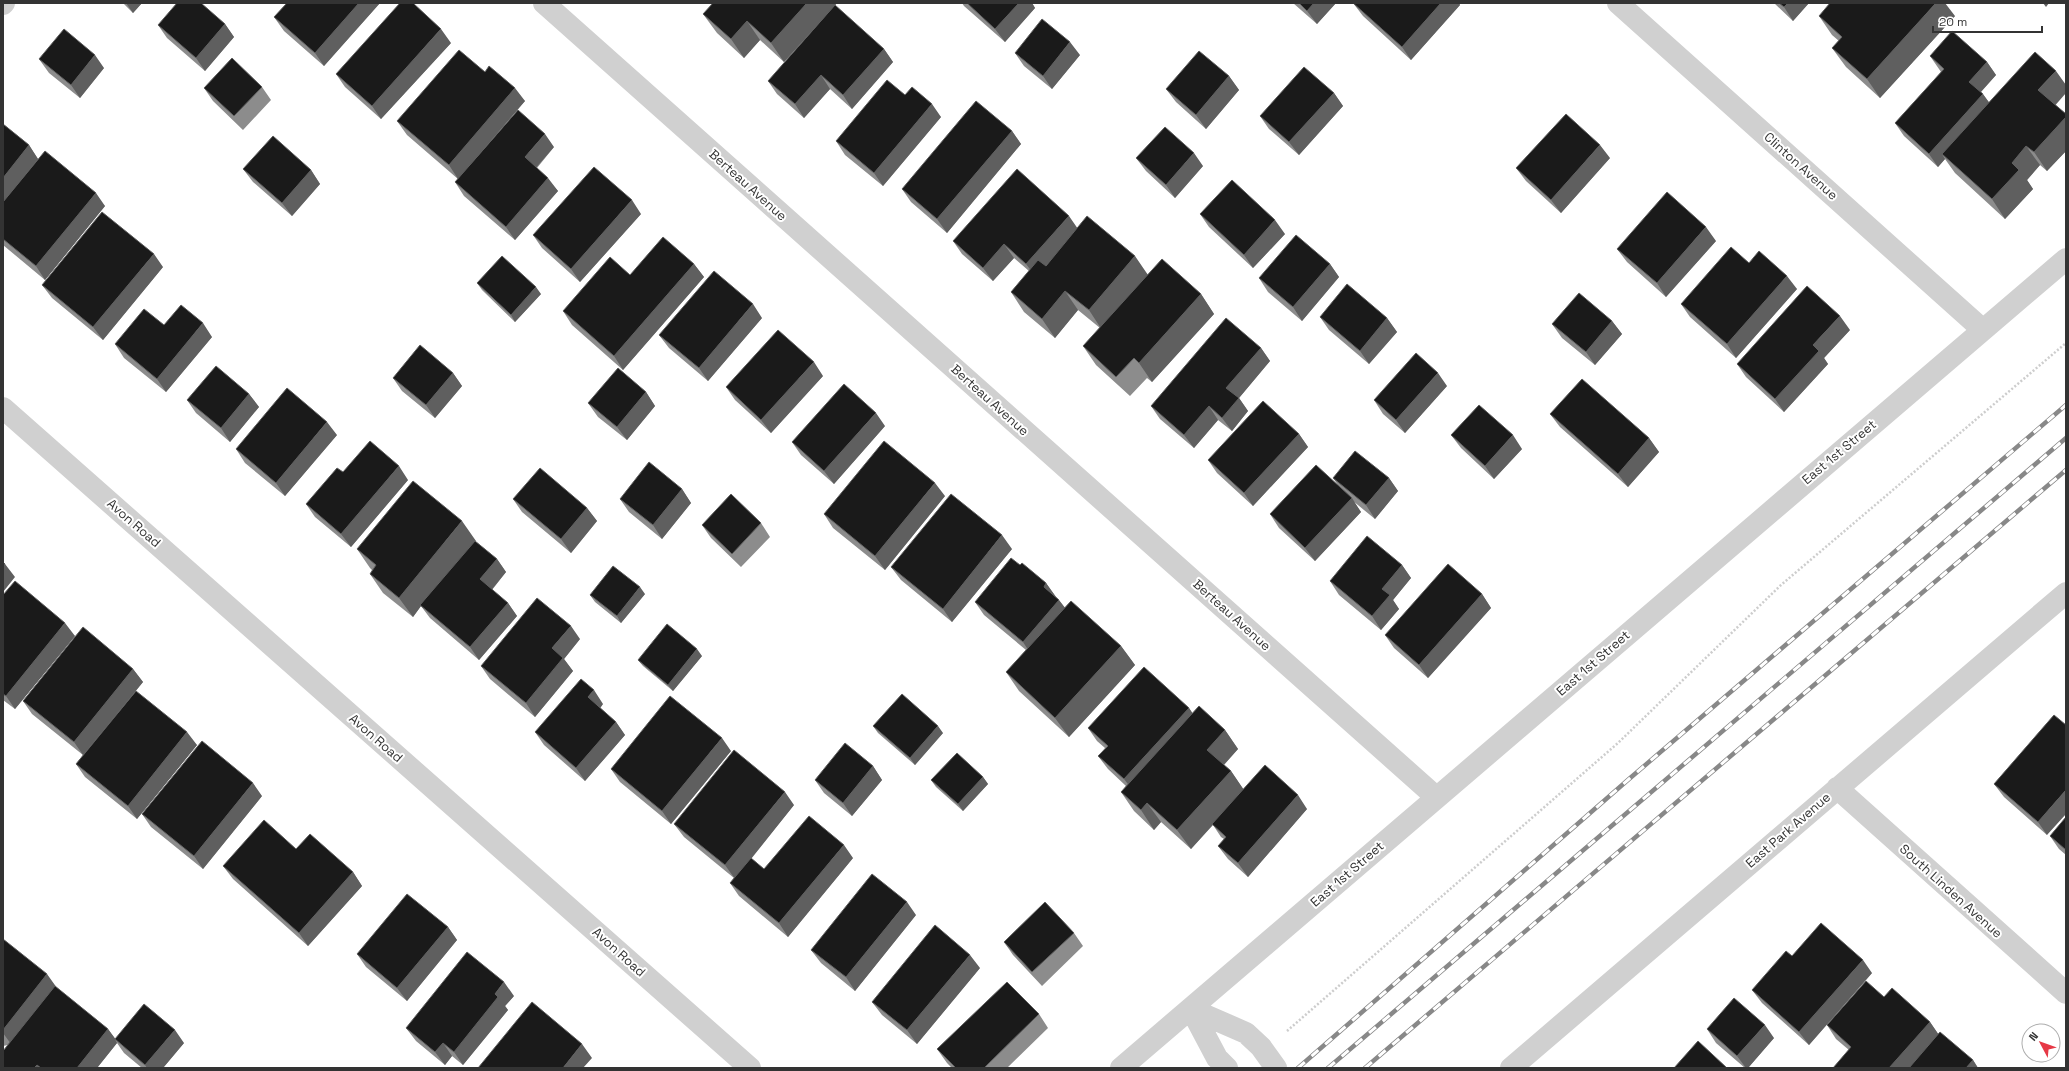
<svg xmlns="http://www.w3.org/2000/svg" width="2069" height="1071" viewBox="0 0 2069 1071" font-family="'Space Grotesk',sans-serif">
<style>
.lines{fill:none;stroke-linecap:round;stroke-linejoin:round}
.path{stroke:#cdcdcd;stroke-width:2.5;stroke-dasharray:2 2;stroke-linecap:butt}
.minor{stroke:#d0d0d0;stroke-width:22}
.rail-casing{stroke:#888;stroke-width:4.5}
.rail{stroke:#fff;stroke-width:3;stroke-dasharray:9;stroke-linecap:butt}
.wall{fill:#8c8c8c}
.shaded-wall{fill:#5f5f5f}
.building{fill:#1a1a1a;stroke:#5f5f5f}
.labels{text-anchor:middle;dominant-baseline:central;stroke-width:4;stroke-linejoin:round;paint-order:stroke}
.street-label{font-size:13px;fill:#333;stroke:#fff}
</style>
<rect width="100%" height="100%" fill="#fff"/>
<g class="lines">
<path class="path" d="M1287,1031L1618,743L1781,585L2066,343"/>
<path class="minor" d="M544,3L1436,797
M1618,3L1983,330
M3,4L4,3
M3,408L750,1068
M1837,788L2066,993
M1191,1009L1246,1033L1261,1047L1276,1068
M1191,1009L1217,1058L1227,1068
M1121,1068L2066,259
M1511,1068L2066,593"/>
<defs>
<path id="rail" d="M1298,1068L1629,779L2066,405
M1328,1068L2066,438
M1365,1068L2066,470"/>
</defs>
<use href="#rail" class="rail-casing"/>
<use href="#rail" class="rail"/>
</g>
<path class="wall" d="M123,3H142L133,13Z
M287,3H380L324,66L284,31L274,17Z
M837,3L784,62L760,40L744,58L717,33L703,14Z
M962,3H1032L1035,8L1005,42L964,6Z
M1293,3H1336L1317,24Z
M1353,3H1459L1460,5L1411,60L1363,16Z
M1774,3H1809L1793,21Z
M1819,16H1955L1880,98L1846,67L1832,48L1839,41L1832,35Z
M225,24L234,37L205,71L167,38L158,25Z
M451,43L381,119L345,87L336,74Z
M884,49L893,62L852,109L830,89L804,118L777,94L768,81Z
M1015,53L1080,55L1052,89L1024,66Z
M1930,56L1987,62L1996,75L1981,92L1989,102L2055,105L2066,114V151L2047,171L2040,165L2027,180L2033,189L2005,219L1955,173L1945,159L1938,167L1904,136L1895,123L1941,72L1939,69Z
M39,59L104,68L80,98L49,73Z
M485,72L525,101L468,167L554,147L537,168L558,191L515,240L464,196L455,182L458,179L407,135L397,121Z
M1229,76L1239,90L1206,129L1176,102L1166,89Z
M262,87L271,100L243,130L213,101L204,88Z
M1334,93L1343,106L1299,155L1269,129L1260,116Z
M905,95L941,117L883,186L845,155L836,141Z
M3,124L29,145L38,159L105,206L45,280L3,245Z
M1012,131L1021,144L947,233L911,202L902,189Z
M1136,158L1203,166L1175,198L1146,171Z
M1610,158L1561,213L1526,181L1516,168Z
M243,169L311,170L320,184L292,216L253,182Z
M641,214L580,282L542,248L533,235Z
M1200,214L1285,234L1253,268L1209,227Z
M1077,228L1148,275L1201,294L1214,314L1152,382L1147,378L1130,396L1096,365L1083,346L1100,328L1078,310L1055,338L1024,312L1011,292L1029,271L1014,258L993,281L962,254L953,241Z
M1716,241L1666,297L1627,262L1617,249Z
M1749,263L1797,289L1736,358L1690,317L1681,304Z
M694,264L704,277L623,370L572,325L563,311L630,275Z
M1330,264L1339,277L1302,321L1268,292L1259,278Z
M163,267L103,340L52,298L42,285Z
M477,283L541,294L515,322L482,290Z
M1320,317L1387,318L1397,332L1369,364L1329,330Z
M762,318L708,381L669,348L659,335Z
M1612,321L1622,334L1595,365L1562,338L1552,324Z
M164,325L212,337L166,392L124,358L115,344Z
M1850,330L1824,358L1828,364L1784,412L1746,377L1737,364Z
M1261,348L1270,361L1239,398L1248,411L1232,431L1218,420L1194,448L1160,419L1151,406Z
M453,373L462,386L435,418L402,391L393,378Z
M823,376L771,433L735,400L726,387Z
M1447,386L1405,433L1383,414L1374,400Z
M646,392L655,406L627,440L598,417L588,403Z
M249,394L259,407L230,442L196,413L187,400Z
M1550,414L1649,438L1659,452L1628,487L1560,427Z
M885,426L834,484L801,455L792,442Z
M1299,434L1308,447L1253,506L1217,473L1208,460Z
M337,435L285,496L245,463L236,449Z
M1451,435L1522,449L1494,479L1461,448Z
M343,472L408,480L351,547L315,517L306,504Z
M1333,478H1389L1398,491L1375,519L1353,501L1361,512L1315,561L1279,528L1270,514L1338,485Z
M682,489L691,503L662,539L629,512L620,499Z
M945,496L885,570L833,528L824,514Z
M513,499L587,508L597,521L571,553L522,512Z
M761,523L770,537L741,567L711,538L702,525Z
M475,541L497,559L506,572L492,590L508,603L517,616L479,660L430,618L421,606L413,617L383,593L370,574L372,570L370,568L357,549Z
M1012,549L952,622L901,580L891,567Z
M1020,565L1046,583L1056,597L1065,608L1121,646L1135,665L1069,737L1019,691L1006,672L1026,650L984,615L975,602Z
M1402,565L1411,578L1393,600L1399,609L1381,630L1339,595L1330,581Z
M645,594L621,623L595,602L590,595Z
M1482,594L1491,608L1428,678L1394,648L1385,635Z
M3,595L75,636L15,709L3,700Z
M580,639L564,659L573,671L535,717L490,679L481,666Z
M702,656L673,691L643,666L638,660Z
M133,669L143,682L118,713L197,745L137,819L85,777L76,764L83,755L32,714L23,701Z
M603,704L600,708L616,722L625,735L585,781L544,745L535,732Z
M1189,708L1192,713L1225,730L1238,749L1224,765L1231,771L1243,789L1307,809L1248,877L1228,859L1218,846L1224,839L1221,837L1213,825L1191,849L1161,822L1154,830L1134,811L1121,792L1126,786L1108,769L1098,756L1105,748L1097,741L1088,728Z
M2054,715L2047,835L2004,797L1994,784Z
M873,726L943,733L915,765L878,733Z
M731,751L671,824L620,782L611,769Z
M873,766L882,780L852,816L824,793L815,780Z
M983,777L988,784L963,811L936,787L931,780Z
M262,796L203,869L151,827L142,814Z
M794,805L751,858L764,869L853,858L788,937L739,896L730,883L734,878L684,837L674,824Z
M2066,817V855L2059,849L2050,836Z
M223,866L353,872L362,886L308,946L233,879Z
M916,915L855,991L821,963L811,950Z
M448,927L457,940L407,1001L366,967L357,954Z
M1074,933L1083,946L1042,986L1013,955L1004,942Z
M3,939L57,988L108,1029L115,1039L184,1043L163,1068H142L124,1053L117,1043L97,1068H3L8,1045L3,1046Z
M980,968L917,1044L882,1015L872,1002Z
M1872,973L1809,1045L1762,1003L1752,990Z
M514,996L505,1006L508,1010L463,1065L452,1056L445,1065L416,1041L406,1028Z
M1884,997L1930,1022L1938,1034L1973,1060L1978,1068H1833L1849,1050L1836,1039L1827,1025Z
M1039,1014L1048,1028L1007,1068H952L947,1063L937,1049Z
M1707,1029L1774,1038L1748,1068H1745L1716,1043Z"/>
<path class="shaded-wall" d="M126,3H142L133,13Z
M359,3H380L324,66L315,53Z
M807,3H837L784,62L771,43Z
M1019,3H1032L1035,8L1005,42L995,29Z
M1314,3H1336L1317,24L1307,11Z
M1441,3H1459L1460,5L1411,60L1402,47Z
M1788,3H1809L1793,21L1784,7Z
M1936,3H1945L1955,16L1880,98L1867,79Z
M2043,3H2049L2046,7Z
M747,21L760,40L744,58L731,39Z
M225,24L234,37L205,71L196,58Z
M441,29L451,43L381,119L372,106Z
M1070,42L1080,55L1052,89L1043,76Z
M884,49L893,62L852,109L843,95Z
M95,55L104,68L80,98L71,85Z
M1987,62L1996,75L1978,95L1969,82Z
M2056,71L2066,85V93L2052,109L2038,90Z
M821,75L830,89L804,118L795,104Z
M1229,76L1239,90L1206,129L1196,115Z
M515,88L525,101L458,179L449,165Z
M1334,93L1343,106L1299,155L1289,142Z
M1983,94L1992,107L1942,154L1945,159L1938,167L1929,154Z
M932,104L941,117L883,186L874,173Z
M2066,117V151L2047,171L2034,152Z
M1012,131L1021,144L947,233L937,219Z
M545,134L554,147L534,170L525,157Z
M29,145L38,159L3,202V178Z
M1600,145L1610,158L1561,213L1551,200Z
M2026,146L2040,165L2027,180L2033,189L2005,219L1992,199L2012,163Z
M1194,153L1203,166L1175,198L1166,185Z
M311,170L320,184L292,216L282,203Z
M548,178L558,191L515,240L506,227Z
M96,193L105,206L45,280L36,266Z
M632,200L641,214L580,282L571,269Z
M1069,216L1078,229L1036,277L1026,264Z
M1275,220L1285,234L1253,268L1244,255Z
M1706,227L1716,241L1666,297L1657,283Z
M1004,244L1014,258L993,281L983,268Z
M154,254L163,267L103,340L93,327Z
M1135,256L1148,275L1102,330L1089,310Z
M694,264L704,277L623,370L614,356Z
M1330,264L1339,277L1302,321L1293,307Z
M1787,276L1797,289L1736,358L1727,344Z
M536,287L541,294L515,322L511,315Z
M1065,291L1078,310L1055,338L1042,319Z
M1201,294L1214,314L1152,382L1139,363Z
M753,304L762,318L708,381L699,368Z
M1840,316L1850,330L1824,358L1828,364L1784,412L1775,399L1813,345Z
M1387,318L1397,332L1369,364L1360,351Z
M1612,321L1622,334L1595,365L1586,352Z
M203,323L212,337L166,392L157,379Z
M1261,348L1270,361L1239,398L1248,411L1232,431L1222,418L1226,388Z
M814,362L823,376L771,433L761,420Z
M453,373L462,386L435,418L426,405Z
M1438,373L1447,386L1405,433L1396,420Z
M646,392L655,406L627,440L617,427Z
M249,394L259,407L230,442L221,428Z
M1209,406L1218,420L1194,448L1184,435Z
M876,413L885,426L834,484L824,471Z
M327,422L337,435L285,496L276,483Z
M1299,434L1308,447L1253,506L1244,493Z
M1513,435L1522,449L1494,479L1485,466Z
M1649,438L1659,452L1628,487L1618,474Z
M399,466L408,480L351,547L341,534Z
M1389,478L1398,491L1375,519L1366,505Z
M935,483L945,496L885,570L875,556Z
M682,489L691,503L662,539L653,525Z
M1352,498L1361,512L1315,561L1305,548Z
M587,508L597,521L571,553L561,539Z
M462,521L476,541L420,605L421,606L413,617L399,598Z
M1002,535L1012,549L952,622L943,609Z
M497,559L506,572L489,593L480,579Z
M5,564L15,577L3,592V567Z
M1402,565L1411,578L1393,600L1399,609L1381,630L1372,616L1382,589Z
M1046,583L1056,597L1044,587Z
M640,587L645,594L621,623L617,616Z
M1482,594L1491,608L1428,678L1419,665Z
M1059,600L1069,613L1032,656L1023,642Z
M508,603L517,616L479,660L470,647Z
M65,623L75,636L15,709L6,696Z
M571,626L580,639L564,659L573,671L535,717L526,703L552,648Z
M1121,646L1135,665L1069,737L1055,718Z
M697,649L702,656L673,691L668,685Z
M133,669L143,682L83,755L74,742Z
M594,690L603,704L598,711L588,697Z
M1189,708L1198,721L1134,792L1124,779Z
M616,722L625,735L585,781L576,768Z
M938,726L943,733L915,765L910,758Z
M1225,730L1238,749L1220,769L1207,750Z
M187,732L197,745L137,819L128,806Z
M722,738L731,751L671,824L662,811Z
M873,766L882,780L852,816L843,803Z
M1231,771L1244,790L1191,849L1177,830Z
M983,777L988,784L963,811L958,804Z
M253,783L262,796L203,869L194,856Z
M2066,790V814L2047,835L2038,822Z
M785,792L794,805L735,879L725,865Z
M1298,795L1307,809L1248,877L1238,863Z
M1147,803L1161,822L1154,830L1141,810Z
M844,845L853,858L788,937L779,923Z
M353,872L362,886L308,946L299,933Z
M907,902L916,915L855,991L846,977Z
M448,927L457,940L407,1001L397,988Z
M970,955L980,968L917,1044L907,1030Z
M1863,960L1872,973L1809,1045L1799,1032Z
M47,974L57,988L11,1044L3,1033V1030Z
M504,982L514,996L505,1006L508,1010L463,1065L454,1052L495,994Z
M1930,1022L1939,1035L1910,1068H1889Z
M1765,1025L1774,1038L1748,1068H1746L1737,1056Z
M108,1029L117,1041L115,1039L117,1043L97,1068H77Z
M175,1030L184,1043L163,1068H147L145,1065Z
M443,1043L452,1056L445,1065L435,1052Z
M582,1044L592,1058L583,1068H563Z
M1973,1060L1978,1068H1966Z
M37,1065L39,1068H34Z"/>
<path class="building" d="M177,3H201L225,24L196,58L158,25Z
M287,3H359L315,53L274,17Z
M400,3H413L441,29L372,106L336,74Z
M713,3H807L771,43L747,21L731,39L703,14Z
M967,3H1019L995,29Z
M1299,3H1314L1307,11Z
M1353,3H1441L1402,47Z
M1779,3H1788L1784,7Z
M1830,3H1936L1867,79L1832,48L1842,37L1819,16Z
M835,5L884,49L843,95L821,75L795,104L768,81Z
M1042,19L1070,42L1043,76L1015,53Z
M64,29L95,55L71,85L39,59Z
M1952,31L1987,62L1969,82L1983,94L1929,154L1895,123L1944,69L1930,56Z
M459,50L485,72L489,66L515,88L449,165L397,121Z
M1199,51L1229,76L1196,115L1166,89Z
M2035,52L2056,71L2038,90L2066,114V117L2034,152L2026,146L2012,163L2019,170L1992,199L1942,154Z
M232,58L262,87L234,116L204,88Z
M1304,67L1334,93L1289,142L1260,116Z
M887,80L905,95L912,87L932,104L874,173L836,141Z
M976,101L1012,131L937,219L902,189Z
M518,110L545,134L525,157L548,178L506,227L455,182Z
M1566,114L1600,145L1551,200L1516,168Z
M3,124L29,145L3,178Z
M1165,127L1194,153L1166,185L1136,158Z
M273,136L311,170L282,203L243,169Z
M45,151L96,193L36,266L3,239V202Z
M594,167L632,200L571,269L533,235Z
M1017,169L1069,216L1026,264L1004,244L983,268L953,241Z
M1232,180L1275,220L1244,255L1200,214Z
M1667,192L1706,227L1657,283L1617,249Z
M102,212L154,254L93,327L42,285Z
M1087,216L1135,256L1089,310L1065,291L1042,319L1011,292L1038,260L1046,266Z
M1296,235L1330,264L1293,307L1259,278Z
M663,237L694,264L614,356L563,311L610,257L630,275Z
M1731,247L1749,263L1759,251L1787,276L1727,344L1681,304Z
M502,256L536,287L511,315L477,283Z
M1162,259L1201,294L1139,363L1134,358L1116,377L1083,346Z
M714,271L753,304L699,368L659,335Z
M1347,284L1387,318L1360,351L1320,317Z
M1807,286L1840,316L1813,345L1819,351L1775,399L1737,364Z
M1579,293L1612,321L1586,352L1552,324Z
M181,305L203,323L157,379L115,344L144,309L164,325Z
M1226,318L1261,348L1226,388L1239,398L1222,418L1209,406L1184,435L1151,406Z
M778,330L814,362L761,420L726,387Z
M420,345L453,373L426,405L393,378Z
M1416,353L1438,373L1396,420L1374,400Z
M216,366L249,394L221,428L187,400Z
M618,368L646,392L617,427L588,403Z
M1582,379L1649,438L1618,474L1550,414Z
M844,384L876,413L824,471L792,442Z
M287,388L327,422L276,483L236,449Z
M1263,401L1299,434L1244,493L1208,460Z
M1479,405L1513,435L1485,466L1451,435Z
M370,441L399,466L341,534L306,504L337,468L343,472Z
M884,441L935,483L875,556L824,514Z
M1355,451L1389,478L1366,505L1333,478Z
M649,462L682,489L653,525L620,499Z
M1316,465L1352,498L1305,548L1270,514Z
M540,468L587,508L561,539L513,499Z
M413,481L462,521L399,598L370,574L376,565L357,549Z
M731,494L761,523L732,554L702,525Z
M951,494L1002,535L943,609L891,567Z
M1367,536L1402,565L1382,589L1390,595L1372,616L1330,581Z
M475,541L497,559L480,579L508,603L470,647L420,605Z
M1011,558L1020,565L1022,563L1046,583L1044,587L1059,600L1023,642L975,602Z
M3,562L5,564L3,567Z
M1448,564L1482,594L1419,665L1385,635Z
M613,566L640,587L617,616L590,595Z
M15,581L65,623L6,696L3,694V595Z
M537,598L571,626L552,648L563,658L526,703L481,666Z
M1071,601L1121,646L1055,718L1006,672Z
M667,624L697,649L668,685L638,660Z
M83,627L133,669L74,742L23,701Z
M1144,667L1189,708L1124,779L1098,756L1108,746L1088,728Z
M581,679L594,690L588,697L616,722L576,768L535,732Z
M136,691L187,732L128,806L76,764Z
M902,694L938,726L910,758L873,726Z
M670,696L722,738L662,811L611,769Z
M1199,706L1225,730L1207,750L1231,771L1177,830L1147,803L1141,810L1121,792Z
M2054,715L2066,725V790L2038,822L1994,784Z
M202,741L253,783L194,856L142,814Z
M845,743L873,766L843,803L815,780Z
M734,750L785,792L725,865L674,824Z
M957,753L983,777L958,804L931,780Z
M1265,765L1298,795L1238,863L1218,846L1226,837L1212,824Z
M809,816L844,845L779,923L730,883L751,858L764,869Z
M2066,817V850L2050,836Z
M264,820L296,849L310,834L353,872L299,933L223,866Z
M872,874L907,902L846,977L811,950Z
M407,894L448,927L397,988L357,954Z
M1045,902L1074,933L1032,972L1004,942Z
M1821,923L1863,960L1799,1032L1752,990L1786,951L1792,956Z
M935,925L970,955L907,1030L872,1002Z
M3,939L47,974L3,1030Z
M467,952L504,982L495,994L498,997L454,1052L443,1043L435,1052L406,1028Z
M1866,981L1884,997L1892,988L1930,1022L1889,1068H1833L1851,1047L1827,1025Z
M1007,982L1039,1014L984,1068H956L937,1049Z
M55,986L108,1029L77,1068H41L37,1065L34,1068H3V1051Z
M1734,998L1765,1025L1737,1056L1707,1029Z
M532,1002L582,1044L563,1068H478Z
M144,1004L175,1030L145,1065L115,1039Z
M1940,1032L1973,1060L1966,1068H1909Z
M1698,1041L1727,1068H1674Z"/>
<g class="labels">
<g class="street-label">
<text transform="translate(1801 166) rotate(42)">Clinton Avenue</text>
<text transform="translate(748 185) rotate(42)">Berteau Avenue</text>
<text transform="translate(990 400) rotate(42)">Berteau Avenue</text>
<text transform="translate(1839 452) rotate(-40)">East 1st Street</text>
<text transform="translate(134 523) rotate(41)">Avon Road</text>
<text transform="translate(1232 615) rotate(42)">Berteau Avenue</text>
<text transform="translate(1593 663) rotate(-41)">East 1st Street</text>
<text transform="translate(376 738) rotate(41)">Avon Road</text>
<text transform="translate(1788 830) rotate(-41)">East Park Avenue</text>
<text transform="translate(1347 874) rotate(-41)">East 1st Street</text>
<text transform="translate(1951 891) rotate(42)">South Linden Avenue</text>
<text transform="translate(619 952) rotate(42)">Avon Road</text>
</g>
</g>
<rect width="2069" height="1071" fill="none" stroke="#333333" stroke-width="8"/>
<g transform="translate(2041 1043) rotate(311)"><circle r="19" fill="#ffffff" stroke="#adadad"/>
<path d="M0-3L7 15L0 10L-7 15Z" fill="#e63946"/>
<text y="-6" font-size="11" font-weight="bold" text-anchor="middle" fill="#333333">N</text>
</g>
<path d="M1933 26v6h109v-6" fill="none" stroke="#333333" stroke-width="2"/>
<text x="1939" y="26" font-size="12" fill="#333333" stroke="#ffffff" stroke-width="3" paint-order="stroke">20 m</text>
</svg>
